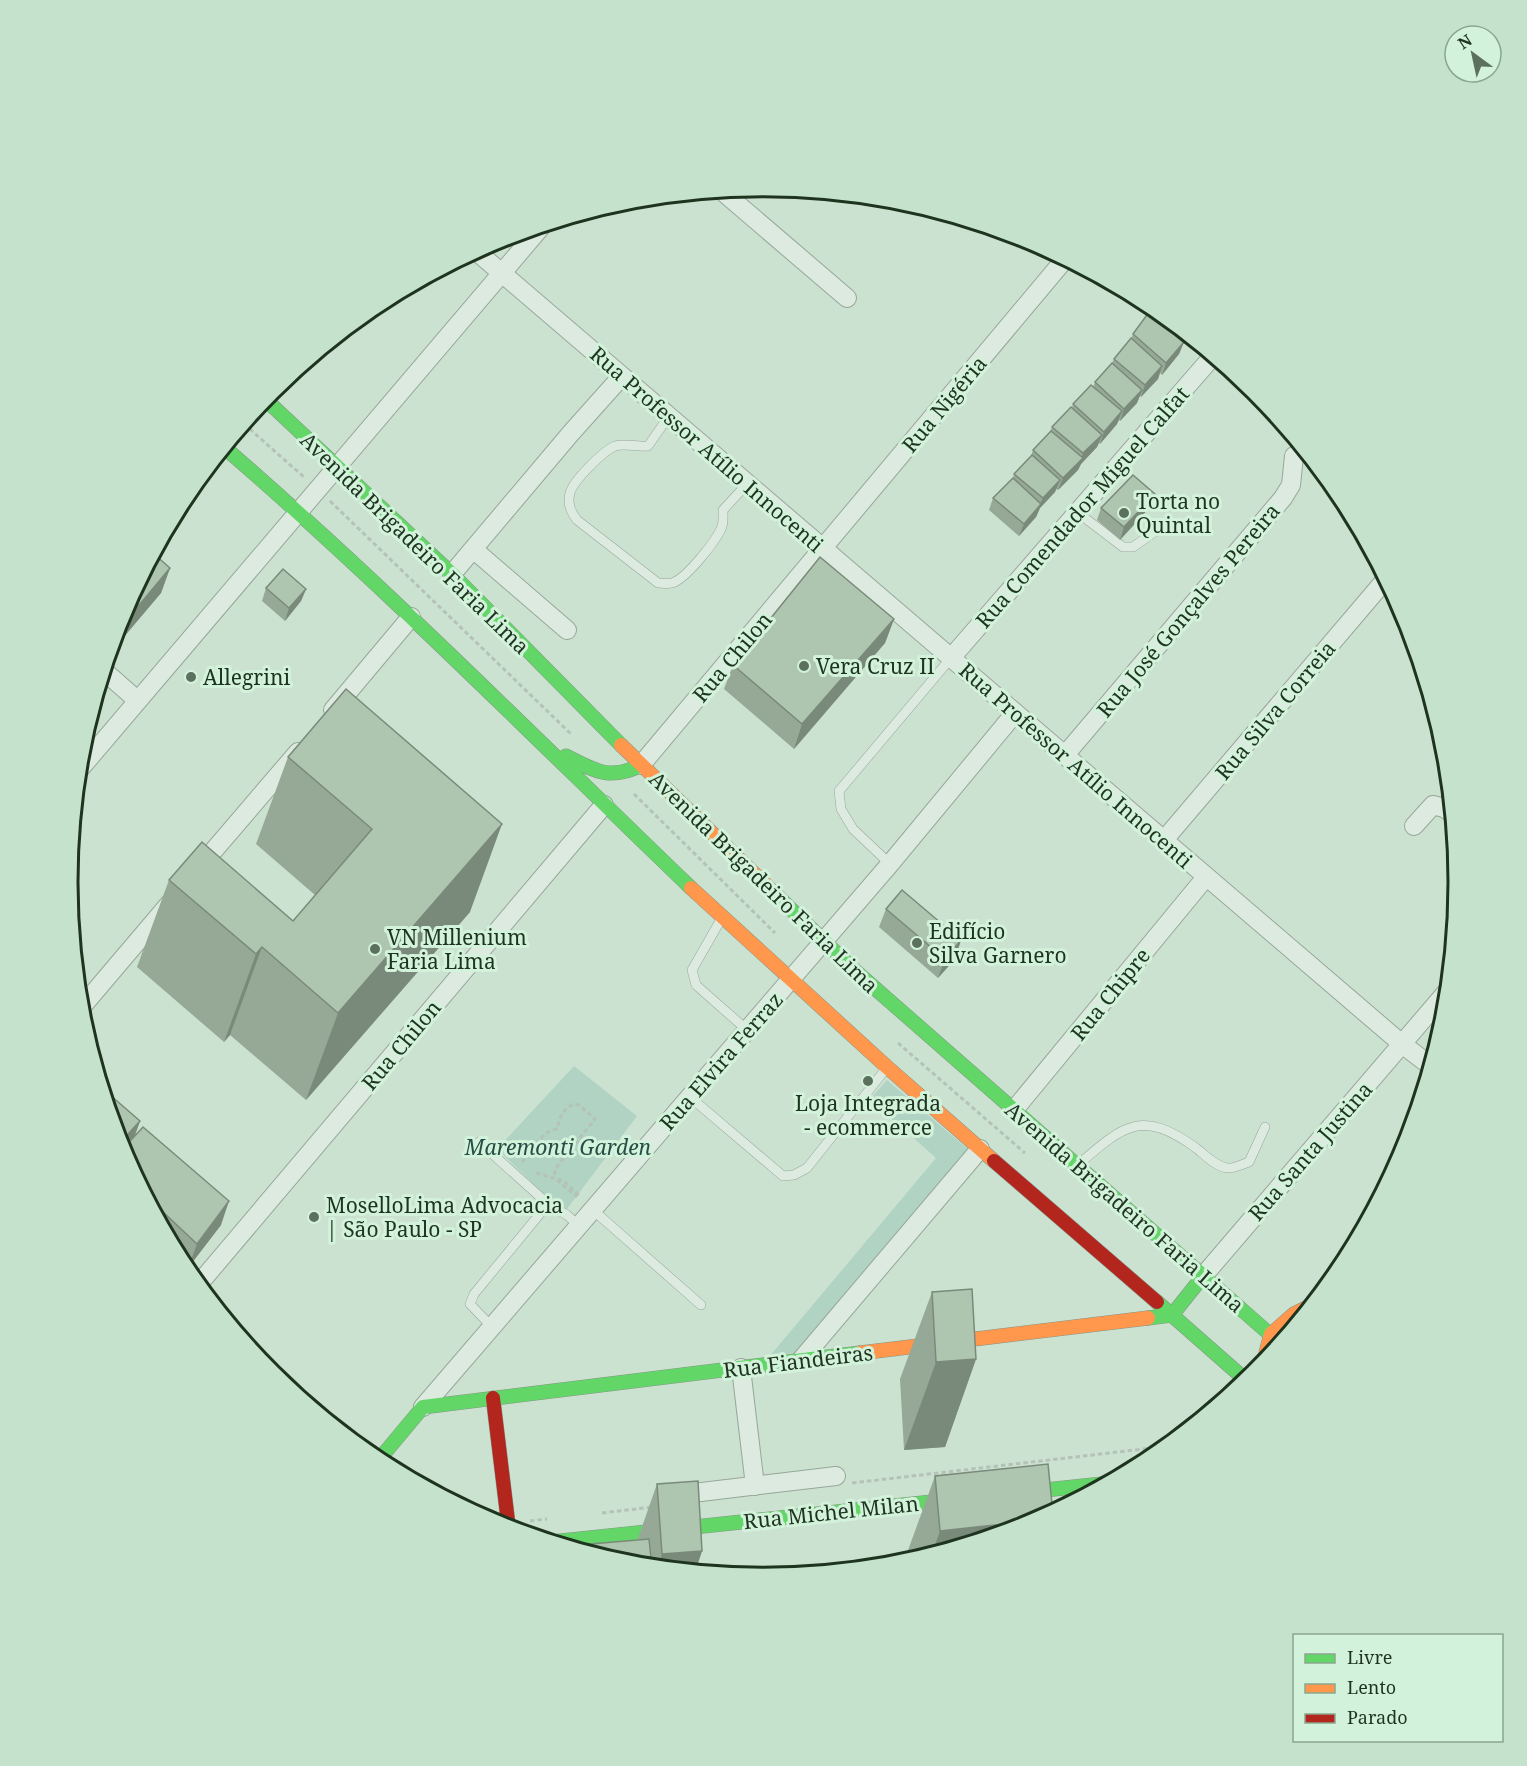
<svg xmlns="http://www.w3.org/2000/svg" width="1527" height="1766" viewBox="0 0 1527 1766" font-family="'Noto Serif',serif">
<style>
.green{fill:#b0d3c3}
.lines{fill:none;stroke-linecap:round;stroke-linejoin:round}
.lane-casing{stroke:#96a798;stroke-width:10}
.street-casing{stroke:#96a798;stroke-width:20}
.fast-casing{stroke:#859688;stroke-width:15}
.slow-casing{stroke:#859688;stroke-width:15}
.jam-casing{stroke:#859688;stroke-width:15}
.path{stroke:#b4c2b7;stroke-width:3;stroke-dasharray:4.5 3;stroke-linecap:butt}
.lane{stroke:#ddeae0;stroke-width:9}
.street{stroke:#ddeae0;stroke-width:18}
.fast{stroke:#63d668;stroke-width:14}
.slow{stroke:#ff974d;stroke-width:14}
.jam{stroke:#b3261e;stroke-width:14}
.wall{fill:#96a996}
.shaded-wall{fill:#7a8a7a}
.building{fill:#aec5af;stroke:#7a8a7a;stroke-width:1.5}
.poi-dot{fill:#5c715d;stroke:#d3f2db;stroke-width:2}
.labels{text-anchor:middle;dominant-baseline:central;stroke-width:6;stroke-linejoin:round;paint-order:stroke}
.street-label{font-size:21px;fill:#1f341f;stroke:#d3f2db}
.poi-label{font-size:21px;fill:#1f341f;stroke:#d3f2db;text-anchor:start}
.park-label{font-size:21px;font-style:italic;fill:#274e46;stroke:#d3f2db}
.rim{fill:none;stroke:#1f341f;stroke-width:3}
</style>
<rect width="100%" height="100%" fill="#cce2d1"/>
<path class="green" d="M574,1066L637,1116L564,1213L497,1149Z
M887,1080L969,1150L799,1352L769,1357L936,1158L870,1099Z"/>
<g class="lines">
<defs>
<path id="lane" d="M669,416L648,446C638,447 624,443 615,446C603,451 573,481 570,493C567,504 571,512 577,520L658,583C662,583 668,584 672,583C686,579 715,542 721,529C724,523 723,517 723,510L748,483
M1077,512L1123,547H1133L1163,526
M890,864L853,829L841,809L839,791L951,658
M720,921L692,970L696,985L747,1030
M690,1097L783,1176L794,1175L807,1168L885,1070
M479,1142L548,1204
M1079,1164C1124,1125 1142,1109 1196,1148C1205,1155 1215,1166 1227,1168C1233,1169 1243,1164 1249,1162L1265,1127
M593,1210L701,1305
M492,1327L470,1304L474,1294L548,1204L567,1215L579,1226"/>
<path id="street" d="M722,191L847,298
M476,251L1402,1044L1432,1067
M473,549L567,630
M452,574L571,433L622,376
M951,658L1213,356
M104,671L137,700
M333,710L411,617
M1065,755L1283,498L1291,485L1294,456
M641,765L1065,259
M79,770L541,227
M1414,826L1433,805L1444,808L1453,814
M1164,840L1386,579
M197,870L298,752
M80,1009L170,903
M1014,1110L1206,877
M1204,1275L1449,989
M198,1285L604,805
M801,1360L980,1149
M741,1368L755,1486
M423,1407L890,864L1015,713
M676,1495L836,1476"/>
<path id="fast" d="M265,399L452,574L621,745
M225,448C387,588 537,740 691,888
M566,756C595,771 610,781 641,765
M771,890L853,969L1281,1344
M1157,1302L1248,1382
M1148,1318L1172,1315L1204,1275
M377,1462L423,1407L860,1353
M1017,1493L1111,1483
M551,1542L960,1499"/>
<path id="slow" d="M621,745L771,890
M691,888L887,1067L994,1161
M860,1353L1148,1318
M1262,1368L1271,1334L1294,1314L1314,1304"/>
<path id="jam" d="M994,1161L1157,1302
M493,1398L509,1530"/>
</defs>
<use href="#lane" class="lane-casing"/>
<use href="#street" class="street-casing"/>
<use href="#fast" class="fast-casing"/>
<use href="#slow" class="slow-casing"/>
<use href="#jam" class="jam-casing"/>
<path class="path" d="M244,424L305,478
M330,501L571,734
M634,794L775,933
M898,1043L1025,1153
M522,1162C533,1151 541,1131 557,1129C560,1116 562,1111 573,1104L579,1105L595,1119L558,1165L553,1177
M536,1173L564,1181L581,1197
M557,1180L577,1197
M852,1483L1169,1446
M602,1513L652,1507
M530,1521L547,1519"/>
<use href="#lane" class="lane"/>
<use href="#street" class="street"/>
<use href="#fast" class="fast"/>
<use href="#slow" class="slow"/>
<use href="#jam" class="jam"/>
</g>
<path class="wall" d="M1133,334L1184,342L1179,354L1162,375L1160,373L1158,379L1141,397L1140,396L1137,403L1120,421L1119,420L1117,424L1100,444L1099,443L1097,447L1081,464L1078,470L1058,490L1056,489L1055,492L1040,508L1036,517L1019,536L989,510L993,498L1013,478L1014,474L1031,456L1033,450L1050,432L1052,427L1072,408L1073,404L1093,387L1095,382L1112,363L1114,359L1131,339Z
M1155,494L1151,506L1120,540L1097,520L1101,508Z
M170,568L161,593L117,645L113,642L121,616Z
M266,588L306,589L301,601L285,621L262,601Z
M894,619L885,643L794,749L724,689L733,665Z
M288,757L470,912L306,1100L230,1035L224,1042L137,967L169,880L293,921L315,895L256,844Z
M886,909L961,940L955,959L938,978L879,927Z
M140,1121L135,1136L221,1225L188,1268L180,1260L120,1149Z
M932,1292L976,1359L945,1447L904,1450L900,1379Z
M935,1476L1030,1526L903,1564Z
M657,1484L702,1551L695,1572L627,1566L577,1550L579,1545L637,1541Z"/>
<path class="shaded-wall" d="M1184,342L1179,354L1162,375L1166,363Z
M1162,366L1158,379L1141,397L1145,385Z
M1142,390L1137,403L1120,421L1124,409Z
M1122,411L1117,424L1100,444L1104,432Z
M1102,435L1097,447L1081,464L1078,470L1058,490L1063,478L1081,460L1083,453Z
M1060,480L1055,492L1040,508L1036,517L1019,536L1024,524L1039,506L1043,498Z
M1155,494L1151,506L1120,540L1124,527Z
M170,568L161,593L117,645L126,621Z
M306,589L301,601L285,621L289,608Z
M894,619L885,643L794,749L802,724Z
M502,824L470,912L306,1100L338,1013Z
M961,940L955,959L938,978L945,959Z
M262,947L230,1035L224,1042L256,954Z
M140,1121L131,1145L123,1154L119,1144Z
M229,1201L221,1225L188,1268L197,1244Z
M976,1359L945,1447L904,1450L936,1362Z
M1040,1520L1030,1526L931,1556L940,1531Z
M702,1551L695,1572L657,1568L662,1554Z"/>
<path class="building" d="M1149,312L1184,342L1166,363L1133,334Z
M1131,338L1162,366L1145,385L1114,359Z
M1112,363L1142,390L1124,409L1095,382Z
M1091,385L1122,411L1104,432L1073,404Z
M1071,407L1102,435L1083,453L1052,427Z
M1051,431L1083,458L1063,478L1033,450Z
M1032,455L1060,480L1043,498L1014,474Z
M1133,475L1155,494L1124,527L1101,508Z
M1013,478L1041,504L1024,524L993,498Z
M154,554L170,568L126,621L121,616Z
M820,557L894,619L802,724L733,665Z
M283,569L306,589L289,608L266,588Z
M346,689L502,824L338,1013L262,947L256,954L169,880L202,842L293,921L372,829L288,757Z
M902,890L961,940L945,959L886,909Z
M102,1088L140,1121L119,1144Z
M143,1127L229,1201L197,1244L146,1196L121,1151Z
M972,1289L976,1359L936,1362L932,1292Z
M1048,1464L1053,1514L1040,1520L940,1531L935,1476Z
M698,1481L702,1551L662,1554L657,1484Z
M649,1539L652,1568L627,1566L579,1551V1545Z"/>
<g class="poi-dot">
<circle cx="1124" cy="513" r="6"/>
<circle cx="804" cy="666" r="6"/>
<circle cx="191" cy="677" r="6"/>
<circle cx="917" cy="943" r="6"/>
<circle cx="375" cy="949" r="6"/>
<circle cx="868" cy="1081" r="6"/>
<circle cx="314" cy="1217" r="6"/>
</g>
<g class="labels">
<g class="street-label">
<text transform="translate(944 404) rotate(-50)">Rua Nigéria</text>
<text transform="translate(707 449) rotate(41)">Rua Professor Atílio Innocenti</text>
<text transform="translate(1082 507) rotate(-49)">Rua Comendador Miguel Calfat</text>
<text transform="translate(415 543) rotate(44)">Avenida Brigadeiro Faria Lima</text>
<text transform="translate(1188 610) rotate(-50)">Rua José Gonçalves Pereira</text>
<text transform="translate(732 657) rotate(-50)">Rua Chilon</text>
<text transform="translate(1275 710) rotate(-50)">Rua Silva Correia</text>
<text transform="translate(1076 765) rotate(41)">Rua Professor Atílio Innocenti</text>
<text transform="translate(764 882) rotate(44)">Avenida Brigadeiro Faria Lima</text>
<text transform="translate(1110 994) rotate(-51)">Rua Chipre</text>
<text transform="translate(401 1045) rotate(-50)">Rua Chilon</text>
<text transform="translate(721 1061) rotate(-49)">Rua Elvira Ferraz</text>
<text transform="translate(1310 1151) rotate(-49)">Rua Santa Justina</text>
<text transform="translate(1125 1207) rotate(41)">Avenida Brigadeiro Faria Lima</text>
<text transform="translate(798 1361) rotate(-7)">Rua Fiandeiras</text>
<text transform="translate(831 1512) rotate(-6)">Rua Michel Milan</text>
</g>
<g class="poi-label">
<text x="1136" y="501">Torta no<tspan x="1136" dy="24">Quintal</tspan></text>
<text x="816" y="666">Vera Cruz II</text>
<text x="203" y="677">Allegrini</text>
<text x="929" y="931">Edifício<tspan x="929" dy="24">Silva Garnero</tspan></text>
<text x="387" y="937">VN Millenium<tspan x="387" dy="24">Faria Lima</tspan></text>
<text x="868" y="1103" text-anchor="middle">Loja Integrada<tspan x="868" dy="24">- ecommerce</tspan></text>
<text x="326" y="1205">MoselloLima Advocacia<tspan x="326" dy="24">| São Paulo - SP</tspan></text>
</g>
<g class="park-label">
<text x="558" y="1147">Maremonti Garden</text>
</g>
</g>
<path d="M0 0H1527V1766H0ZM78 882a685 685 0 1 1 1370 0a685 685 0 1 1-1370 0Z" fill="#c5e3cc" fill-rule="evenodd"/>
<path class="rim" d="M78 882a685 685 0 1 1 1370 0a685 685 0 1 1-1370 0Z"/>
<rect x="1293" y="1634" width="210" height="108" fill="#d3f2db" stroke="#8ba690" stroke-width="1.5"/>
<rect x="1305" y="1654" width="30" height="9" fill="#63d668" stroke="#8ba690" stroke-width="1.5"/>
<text x="1347" y="1664" font-size="18" fill="#1f341f">Livre</text>
<rect x="1305" y="1684" width="30" height="9" fill="#ff974d" stroke="#8ba690" stroke-width="1.5"/>
<text x="1347" y="1694" font-size="18" fill="#1f341f">Lento</text>
<rect x="1305" y="1714" width="30" height="9" fill="#b3261e" stroke="#8ba690" stroke-width="1.5"/>
<text x="1347" y="1724" font-size="18" fill="#1f341f">Parado</text>
<g transform="translate(1473 54) rotate(327)"><circle r="28" fill="#d3f2db" stroke="#8ba690" stroke-width="1.5"/>
<path d="M0-4.5L10 22L0 15L-10 22Z" fill="#5c715d"/>
<text y="-9" font-size="16" font-weight="bold" text-anchor="middle" fill="#1f341f">N</text>
</g>
</svg>
